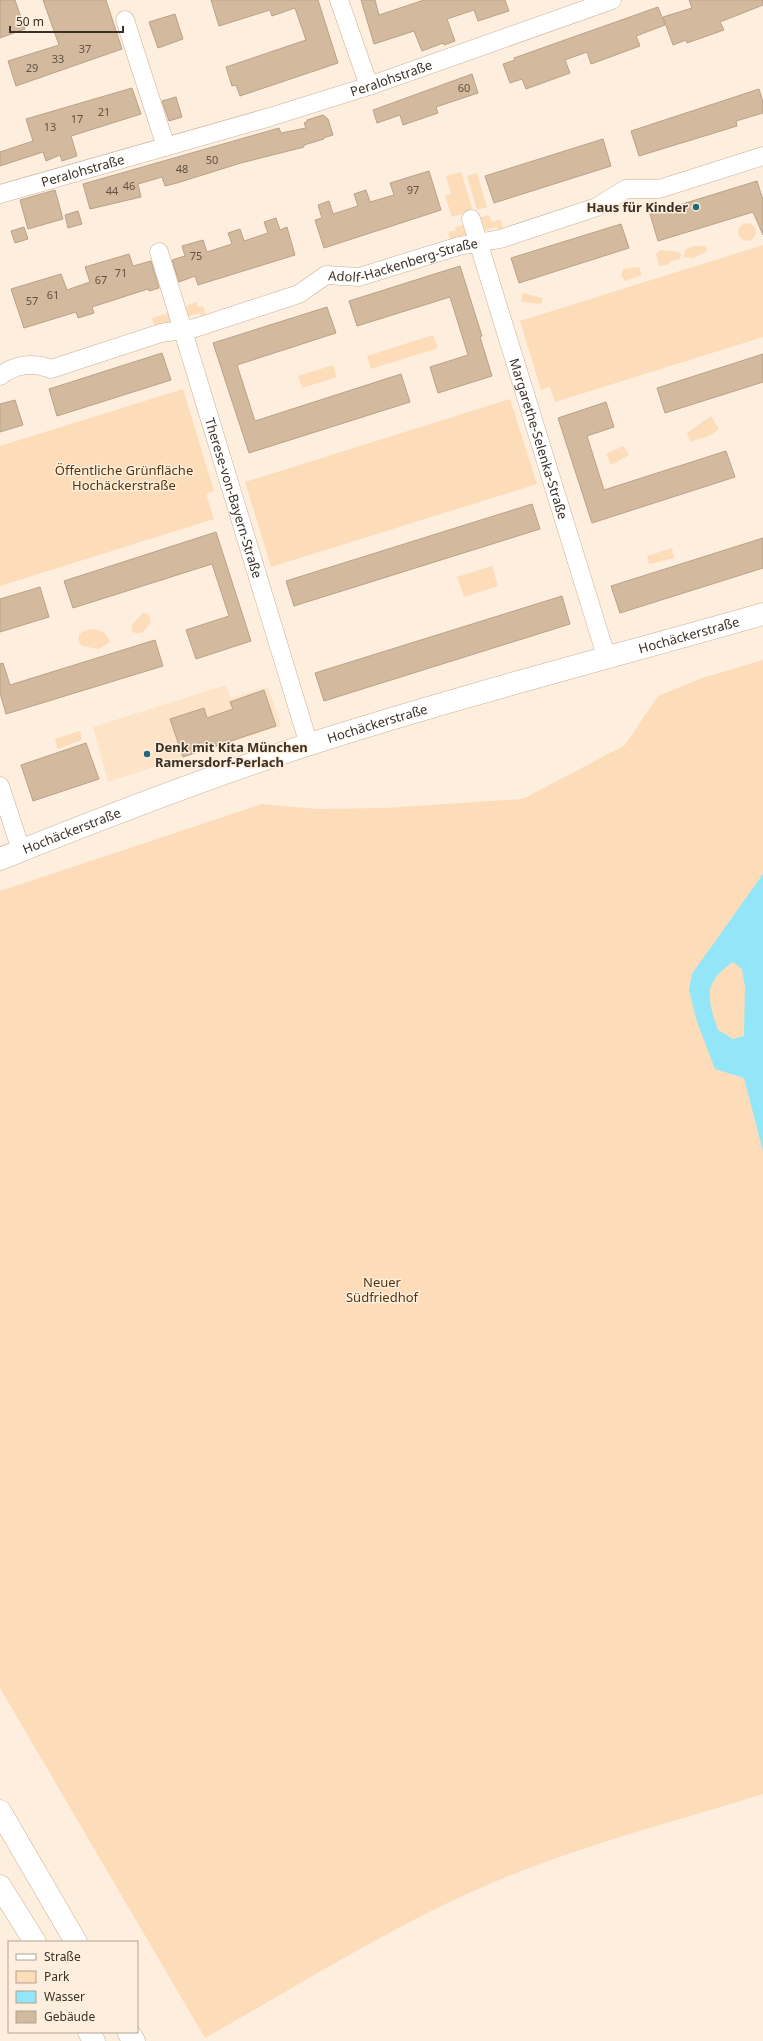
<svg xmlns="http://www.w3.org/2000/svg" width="763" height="2041" viewBox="0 0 763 2041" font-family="'Noto Sans',sans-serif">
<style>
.built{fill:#fde4c9}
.green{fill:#fddcb9}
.water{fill:#92e6f8;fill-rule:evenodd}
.building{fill:#d3ba9f;stroke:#baa187}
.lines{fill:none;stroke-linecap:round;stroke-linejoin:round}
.minor-casing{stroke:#c9b095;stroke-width:19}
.tertiary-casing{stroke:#c9b095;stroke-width:23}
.motorway-casing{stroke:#c9b095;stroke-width:23}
.minor{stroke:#fff;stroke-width:18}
.tertiary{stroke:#fff;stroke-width:22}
.motorway{stroke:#fff;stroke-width:22}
.poi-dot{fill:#216977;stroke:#feeedd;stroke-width:1.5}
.labels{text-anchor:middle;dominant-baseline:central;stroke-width:3;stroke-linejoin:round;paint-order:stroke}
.number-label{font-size:11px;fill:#605244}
.street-label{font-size:13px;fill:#3a3025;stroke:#feeedd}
.poi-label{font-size:13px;font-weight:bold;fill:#3a3025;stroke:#feeedd;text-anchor:end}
.park-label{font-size:13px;fill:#55370e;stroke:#feeedd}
</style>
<rect width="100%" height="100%" fill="#feeedd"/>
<path class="built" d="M226,685L231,698L268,687L281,726L108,782L93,727Z"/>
<path class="green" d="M461,172L473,211L452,217L445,196L451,194L446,176Z
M477,173L487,207L477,210L467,176Z
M489,215L492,222L500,219L504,230L499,231L497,227L483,231L479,218Z
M738 232a9 9 0 1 1 18 0a9 9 0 1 1-18 0Z
M465,224L469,237L451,243L448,232L456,230L455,227Z
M763,245V337L555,402L550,387L541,390L520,321Z
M693,246H705L707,248L706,252L693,258L684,257L685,250Z
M661,250L679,252L681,254L680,259L671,261L667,265L659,266L656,254Z
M639,267L642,275L625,281L621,275L623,269Z
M522,293L543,298L541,304L521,302Z
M197,302L198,307L203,306L207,317L202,318L200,313L186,317L183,307Z
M171,312L174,323L155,329L152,318Z
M433,335L438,348L371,369L367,356Z
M333,365L337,377L302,388L298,376Z
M183,389L214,491L206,494L214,519L0,586V446Z
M510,399L537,484L271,567L245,482Z
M711,416L719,429L709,436L690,442L687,433Z
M623,446L629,455L611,465L606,454Z
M672,548L674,558L649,564L647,556Z
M492,566L498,586L464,597L457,577Z
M143,613L148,614L151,622L142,633H135L132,631V625Z
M94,629C102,631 110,634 109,643L98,649L82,646L79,642V635L83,631Z
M763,660V1794C669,1823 571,1848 480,1888C385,1930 296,1987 205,2038L0,1688V891L262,804L317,809L385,808L523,799L625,745L658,696L702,678Z
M80,731L82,740L58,749L55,739Z"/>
<path class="water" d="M763,874V1151L744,1078L715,1069L697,1022L689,990L692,974ZM733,962L742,969L745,987L744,1036L733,1039L718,1030C707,998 702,983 733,962Z"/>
<path class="building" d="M0,0H15L25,29L0,38Z
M43,0H106L122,49L16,86L8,61L59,45Z
M211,0H318L338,63L240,96L236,85L232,86L226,67L306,40L295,8L272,16L270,10L219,26Z
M361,0H375L379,15L424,0H505L509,11L478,21L474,10L447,19L455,41L444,45L443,43L422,51L414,31L374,44Z
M689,0H763V5L720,22L724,30L687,43L686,40L673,45L663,17L692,8Z
M658,7L665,25L636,36L640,46L591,64L587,52L565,60L570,73L526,89L522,79L510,83L503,64L515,60L514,58Z
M175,14L183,39L158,48L149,22Z
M472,74L478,93L436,107L438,113L403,125L400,115L377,123L373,110Z
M132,88L141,114L71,136L77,156L62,161L60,155L46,161L43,152L0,166V152L33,141L26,119Z
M759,89L763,102V113L736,121L737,126L639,156L631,131Z
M176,97L182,117L169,121L162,101Z
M323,115L328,119L333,135L323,138L324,139L304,145V147L241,163L177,183L165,186L162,177L138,184L141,197L90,209L83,184L279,128L281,133L306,128L304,123L307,122V120Z
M603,139L611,166L494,203L485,176Z
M429,171L441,210L324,248L315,220L322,218L318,205L329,201L333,214L358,206L354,194L366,190L370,202L394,195L390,183Z
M757,181L763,200V235L753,212L658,241L650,214Z
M55,190L63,219L28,229L20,200Z
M78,211L82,224L68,228L65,215Z
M276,218L280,230L287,227L295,255L198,285L195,276L179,282L172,260L185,256L182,246L203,240L207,252L232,244L228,233L240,229L244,241L268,233L264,222Z
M621,224L629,248L519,283L511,258Z
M24,227L28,239L15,243L11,231Z
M129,254L133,266L151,261L159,288L149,291L148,289L92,307L94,313L78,318L76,312L24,328L11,289L61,274L67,290L90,282L85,267Z
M460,266L482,336L480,337L492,376L438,393L430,367L468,355L450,297L357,326L349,301Z
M327,307L336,333L237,365L255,421L401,374L410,402L249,453L213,343Z
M162,353L171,380L57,416L49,389Z
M763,354V382L665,413L657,388Z
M15,400L23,425L0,432V404Z
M606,402L614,427L587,436L604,490L726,451L735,477L592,523L558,418Z
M532,504L540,529L294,606L286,581Z
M216,532L251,641L196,659L186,630L229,616L212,564L73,608L64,581Z
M763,538V568L620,613L611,586Z
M40,587L49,617L0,632V599Z
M562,596L570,624L324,701L315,673Z
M155,640L163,666L6,714L0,693V664L3,663L10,685Z
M264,690L276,726L183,757L170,719L204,708L207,718L233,709L230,702Z
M86,743L99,779L33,801L21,765Z"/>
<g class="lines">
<defs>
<g id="minor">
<path d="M339,0L369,86"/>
<path d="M125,20L166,147"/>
<path id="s1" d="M0,194L270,117L369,86L612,0"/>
<path id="s2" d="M471,219L607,659"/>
<path id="s3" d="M159,252L309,745"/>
<path id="s4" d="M0,376C16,364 32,362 51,369L161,333L195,328L299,294L326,275L359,277L459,246L500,239L597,207L626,189H659L763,156"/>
<path d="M0,786L21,850"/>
</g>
<g id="tertiary">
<path id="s5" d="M0,859C102,818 205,778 310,744C460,696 612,657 763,614"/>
</g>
<path id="motorway" d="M0,1811L76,1942
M0,1886L35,1942
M89,2032L94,2041
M128,2032L134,2041"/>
</defs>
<use href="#minor" class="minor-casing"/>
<use href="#tertiary" class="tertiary-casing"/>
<use href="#motorway" class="motorway-casing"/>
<use href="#minor" class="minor"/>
<use href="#tertiary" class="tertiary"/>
<use href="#motorway" class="motorway"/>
</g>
<g class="poi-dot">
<circle cx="696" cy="207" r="4"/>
<circle cx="147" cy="754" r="4"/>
</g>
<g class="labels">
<g class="number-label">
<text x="85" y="48">37</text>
<text x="58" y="58">33</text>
<text x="32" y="67">29</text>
<text x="464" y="87">60</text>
<text x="104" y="111">21</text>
<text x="77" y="118">17</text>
<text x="50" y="126">13</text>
<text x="212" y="159">50</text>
<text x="182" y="168">48</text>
<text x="129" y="185">46</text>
<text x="413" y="189">97</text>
<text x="112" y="190">44</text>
<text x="196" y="255">75</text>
<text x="121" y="272">71</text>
<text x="101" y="279">67</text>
<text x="53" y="294">61</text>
<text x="32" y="300">57</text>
</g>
<g class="street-label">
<text stroke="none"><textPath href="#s1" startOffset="408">Peralohstraße</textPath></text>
<text stroke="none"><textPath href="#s1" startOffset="86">Peralohstraße</textPath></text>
<text stroke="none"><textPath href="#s4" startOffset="426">Adolf-Hackenberg-Straße</textPath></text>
<text stroke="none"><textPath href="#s2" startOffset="230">Margarethe-Selenka-Straße</textPath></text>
<text stroke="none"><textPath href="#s3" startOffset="257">Therese-von-Bayern-Straße</textPath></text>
<text stroke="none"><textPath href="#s5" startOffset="725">Hochäckerstraße</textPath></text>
<text stroke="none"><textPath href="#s5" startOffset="401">Hochäckerstraße</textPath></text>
<text stroke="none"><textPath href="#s5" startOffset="77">Hochäckerstraße</textPath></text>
</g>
<g class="poi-label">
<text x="688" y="207">Haus für Kinder</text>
<text x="155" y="747" text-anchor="start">Denk mit Kita München<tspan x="155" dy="15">Ramersdorf-Perlach</tspan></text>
</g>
<g class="park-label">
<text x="124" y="470">Öffentliche Grünfläche<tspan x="124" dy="15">Hochäckerstraße</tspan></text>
<text x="382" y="1282">Neuer<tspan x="382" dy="15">Südfriedhof</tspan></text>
</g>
</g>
<rect x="8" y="1941" width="130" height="92" fill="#feeedd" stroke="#b0a293"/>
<rect x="16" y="1954" width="20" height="6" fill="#ffffff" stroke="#b0a293"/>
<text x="44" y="1961" font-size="12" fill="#3a3025">Straße</text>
<rect x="16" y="1971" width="20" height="12" fill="#fddcb9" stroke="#b0a293"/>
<text x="44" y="1981" font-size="12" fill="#3a3025">Park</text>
<rect x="16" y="1991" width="20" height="12" fill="#92e6f8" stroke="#b0a293"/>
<text x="44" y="2001" font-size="12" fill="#3a3025">Wasser</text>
<rect x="16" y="2011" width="20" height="12" fill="#d3ba9f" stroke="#b0a293"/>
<text x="44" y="2021" font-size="12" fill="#3a3025">Gebäude</text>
<path d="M10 26v6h113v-6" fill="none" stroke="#3a3025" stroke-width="2"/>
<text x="16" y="26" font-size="12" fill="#3a3025" stroke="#feeedd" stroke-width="3" paint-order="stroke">50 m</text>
</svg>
